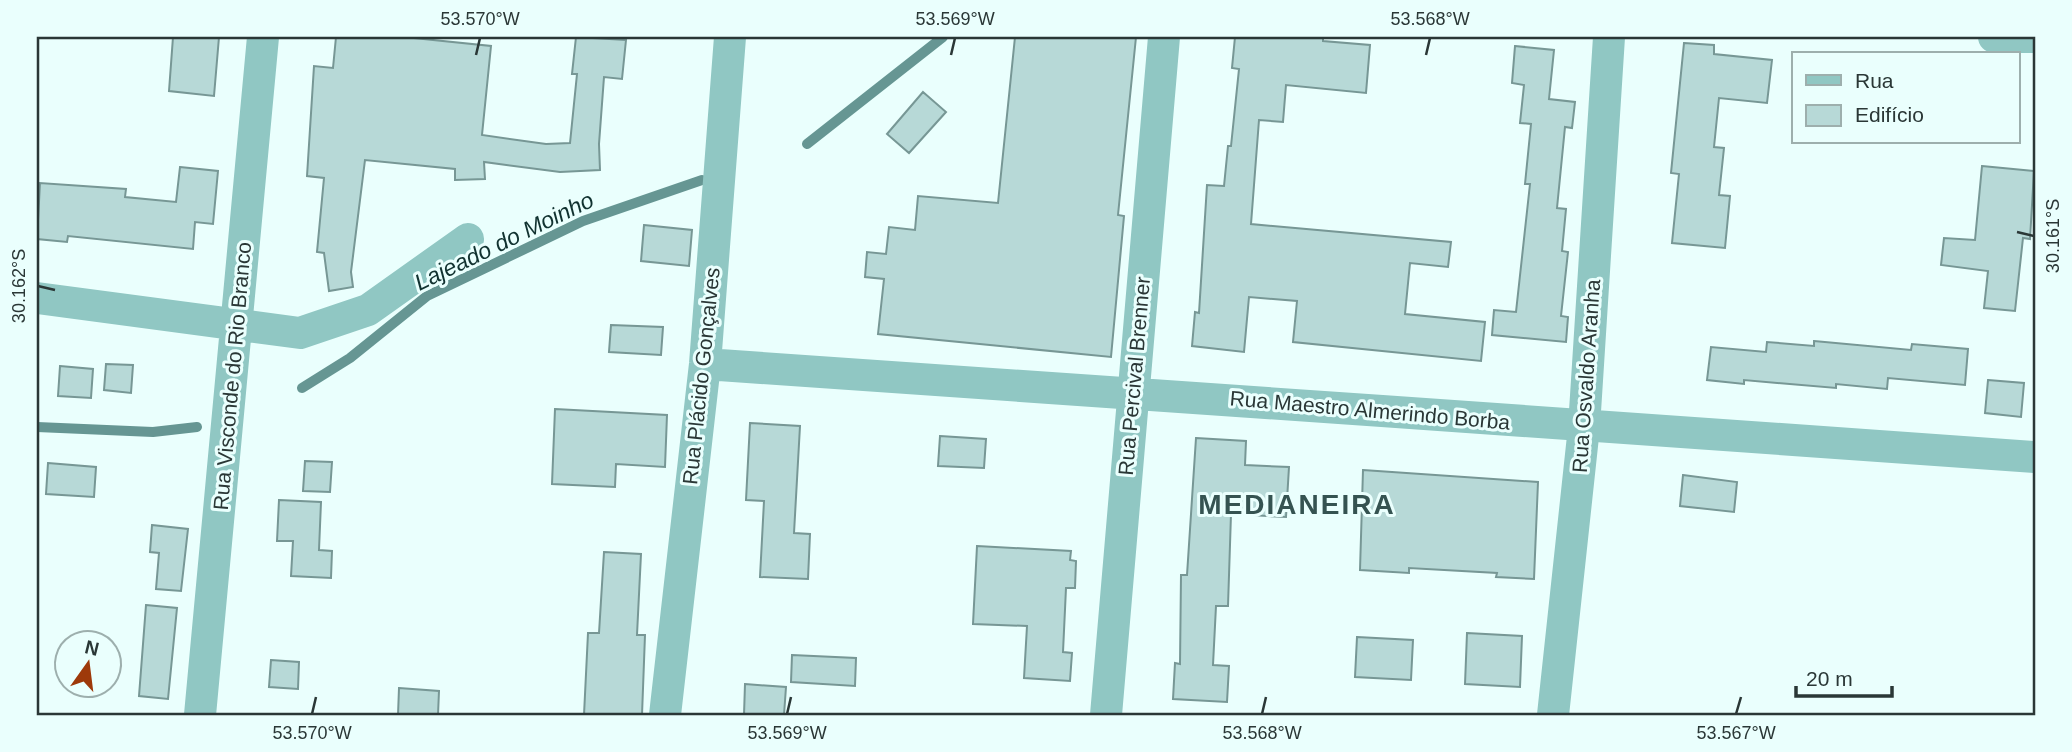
<svg xmlns="http://www.w3.org/2000/svg" width="2072" height="752" viewBox="0 0 2072 752" font-family="Helvetica,sans-serif">
<style>
.lines{fill:none;stroke-linecap:round;stroke-linejoin:round}
.stream{stroke:#669693;stroke-width:10}
.building{fill:#b7d9d7;stroke:#779795;stroke-width:2}
.minor{stroke:#90c7c3;stroke-width:32}
.ticks{fill:none;stroke:#2a3736;stroke-width:2.5}
.labels{text-anchor:middle;dominant-baseline:central;stroke-width:6;stroke-linejoin:round;paint-order:stroke}
.street-label{font-size:21px;fill:#2a3736;stroke:#eafffd}
.water-label{font-size:23px;font-style:italic;fill:#113230;stroke:#eafffd}
.district-label{font-size:28px;font-weight:bold;letter-spacing:2px;fill:#355351;stroke:#eafffd}
.neatline{fill:none;stroke:#2a3736;stroke-width:2.5}
.ticks-label{font-size:18px;text-anchor:middle;fill:#2a3736}
</style>
<rect width="100%" height="100%" fill="#eafffd"/>
<g class="lines">
<path class="stream" d="M807,144L943,37
M302,388L350,358L427,296L583,221L702,180
M37,427L153,432L197,427"/>
</g>
<path class="building" d="M173,37H219L214,96L169,91Z
M336,37H404L491,46L482,135L546,144L570,143L577,74H572L576,37L626,40L622,79L604,77L599,144L600,170L560,172L484,162L485,179L455,180V169L365,160L351,272L353,287L329,291L324,253L317,252L324,178L307,176L314,66L333,68Z
M1015,37H1136L1118,215L1124,216L1111,357L878,334L884,279L865,277L867,252L886,254L889,227L915,230L918,196L998,203Z
M1235,37H1323V41L1370,45L1366,93L1286,85L1283,122L1259,120L1251,224L1451,242L1448,267L1410,263L1405,314L1485,322L1481,361L1293,342L1297,301L1249,297L1244,352L1192,346L1195,312L1199,313L1207,185L1224,186L1228,146H1231L1239,69L1232,68Z
M1684,43L1714,45V54L1772,60L1767,103L1719,98L1714,147L1724,148L1719,195L1730,196L1725,248L1672,243L1679,174L1671,173Z
M1515,46L1554,50L1549,99L1575,102L1572,128L1565,127L1557,208L1566,209L1562,251L1568,252L1561,316L1568,317L1566,342L1492,335L1494,310L1516,312L1530,184H1525L1531,124L1520,123L1524,85L1512,83Z
M923,92L946,112L909,153L887,134Z
M1982,166L2034,171L2030,239L2023,238L2015,311L1984,308L1988,271L1941,265L1944,238L1975,240Z
M180,167L218,171L213,224L195,222L193,249L68,236L67,242L37,239L40,183L126,189L125,197L176,202Z
M644,225L692,230L689,266L641,261Z
M611,325L663,327L661,355L609,352Z
M1814,341L1911,350L1912,344L1968,349L1965,385L1888,378L1887,389L1836,384V388L1744,380V384L1707,380L1711,347L1766,352L1767,342L1814,346Z
M106,364L133,365L131,393L104,390Z
M60,366L93,369L91,398L58,396Z
M1988,380L2024,383L2021,417L1985,413Z
M555,409L667,415L665,467L616,464L615,487L552,484Z
M750,423L800,426L794,533L810,534L808,579L760,577L764,501L746,500Z
M940,436L986,439L984,468L938,466Z
M1196,438L1246,441L1245,465L1289,467L1286,517L1231,514L1228,606H1216L1213,665L1229,666L1227,702L1173,699L1175,663L1180,664L1181,575H1187Z
M305,461L332,462L330,492L303,491Z
M48,463L96,467L94,497L46,494Z
M1363,470L1538,482L1534,579L1496,577L1497,573L1409,568V573L1360,570Z
M1683,475L1737,482L1734,512L1680,506Z
M279,500L321,502L319,550L332,551L331,578L291,576L293,541H277Z
M152,525L188,529L181,591L156,589L159,553L150,552Z
M977,546L1071,551L1070,560L1076,561L1075,588H1066L1063,652L1072,653L1070,681L1024,678L1027,626L973,624Z
M604,552L641,554L637,635H645L642,715H584L588,633H599Z
M146,605L177,608L168,699L139,696Z
M1467,633L1522,636L1520,687L1465,684Z
M1357,637L1413,640L1411,680L1355,677Z
M792,655L856,658L855,686L791,682Z
M271,660L299,662L298,689L269,687Z
M745,684L786,687L784,715H744Z
M399,688L439,691L438,715H398Z"/>
<g class="lines">
<path class="minor" d="M1994,37H2035
M37,298L300,333L368,310L468,239
M705,364C1148,392 1592,428 2035,457
M200,715L263,37
M665,715L705,364L730,37
M1106,715L1164,37
M1553,715L1584,427L1609,37"/>
</g>
<path class="ticks" d="M476,55L480,38M951,55L955,38M1426,55L1430,38M2017,232L2034,236M38,286L55,290M312,714L316,697M787,714L791,697M1262,714L1266,697M1736,714L1741,697"/>
<g class="labels">
<g class="street-label">
<text transform="translate(232 376) rotate(-85)">Rua Visconde do Rio Branco</text>
<text transform="translate(701 376) rotate(-84)">Rua Plácido Gonçalves</text>
<text transform="translate(1134 376) rotate(-85)">Rua Percival Brenner</text>
<text transform="translate(1586 376) rotate(-86)">Rua Osvaldo Aranha</text>
<text transform="translate(1370 410) rotate(5)">Rua Maestro Almerindo Borba</text>
</g>
<g class="water-label">
<text transform="translate(504 241) rotate(-26)">Lajeado do Moinho</text>
</g>
<g class="district-label">
<text x="1297" y="504">MEDIANEIRA</text>
</g>
</g>
<rect width="2072" height="752" fill="none" stroke="#eafffd" stroke-width="77"/>
<rect x="1792" y="52" width="228" height="91" fill="#eafffd" stroke="#9dafad" stroke-width="2"/>
<rect x="1806" y="75" width="35" height="10" fill="#90c7c3" stroke="#9dafad" stroke-width="2"/>
<text x="1855" y="88" font-size="21" fill="#2a3736">Rua</text>
<rect x="1806" y="105" width="35" height="21" fill="#b7d9d7" stroke="#9dafad" stroke-width="2"/>
<text x="1855" y="122" font-size="21" fill="#2a3736">Edifício</text>
<g transform="translate(88 664) rotate(14)"><circle r="33" fill="#eafffd" stroke="#9dafad" stroke-width="2"/>
<path d="M0-5L12 26L0 18L-12 26Z" fill="#9e390a"/>
<text y="-10" font-size="19" font-weight="bold" text-anchor="middle" fill="#2a3736">N</text>
</g>
<path d="M1796 686v10h96v-10" fill="none" stroke="#2a3736" stroke-width="3.5"/>
<text x="1806" y="686" font-size="21" fill="#2a3736" stroke="#eafffd" stroke-width="5" paint-order="stroke">20 m</text>
<rect x="38" y="38" width="1996" height="676" class="neatline"/>
<g class="ticks-label">
<text x="480" y="25">53.570°W</text>
<text x="955" y="25">53.569°W</text>
<text x="1430" y="25">53.568°W</text>
<text transform="translate(2053 236) rotate(-90)" y="6">30.161°S</text>
<text transform="translate(19 286) rotate(-90)" y="6">30.162°S</text>
<text x="312" y="739">53.570°W</text>
<text x="787" y="739">53.569°W</text>
<text x="1262" y="739">53.568°W</text>
<text x="1736" y="739">53.567°W</text>
</g>
</svg>
